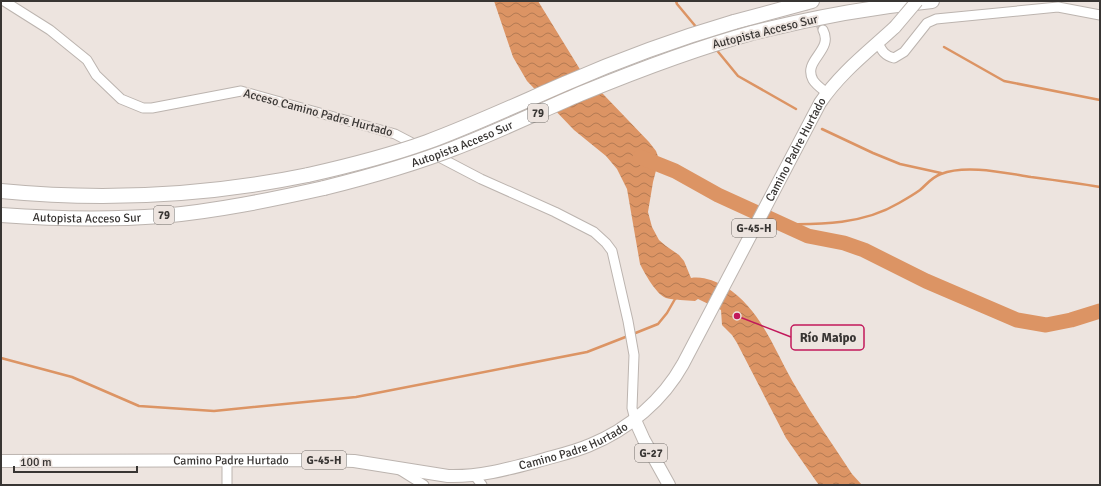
<svg xmlns="http://www.w3.org/2000/svg" width="1101" height="486" viewBox="0 0 1101 486" font-family="Signika,sans-serif">
<style>
.water{fill:url(#water-waves)}
.lines{fill:none;stroke-linecap:round;stroke-linejoin:round}
.stream{stroke:#dc9464;stroke-width:2.5}
.river{stroke:#dc9464;stroke-width:15}
.minor-tunnel{stroke:#c9c1bd;stroke-width:9;stroke-dasharray:9 4.5;stroke-linecap:butt}
.minor-casing{stroke:#bcb4af;stroke-width:11}
.major-casing{stroke:#bcb4af;stroke-width:14}
.highway-casing{stroke:#bcb4af;stroke-width:16}
.minor{stroke:#fff;stroke-width:9}
.major{stroke:#fff;stroke-width:12}
.highway{stroke:#fff;stroke-width:14}
.major-bridge-casing{stroke:#bcb4af;stroke-width:14;stroke-linecap:butt}
.highway-bridge-casing{stroke:#bcb4af;stroke-width:16;stroke-linecap:butt}
.major-bridge{stroke:#fff;stroke-width:12}
.highway-bridge{stroke:#fff;stroke-width:14}
.labels{text-anchor:middle;dominant-baseline:central;stroke-width:4;stroke-linejoin:round;paint-order:stroke}
.shield{fill:#ede4df;stroke:#6e6a67;stroke-width:1}
.shield-label{font-size:11px;font-weight:bold;fill:#383533}
.street-label{font-size:12px;fill:#383533;stroke:#ede4df}
.leader{fill:none;stroke:#c2185b;stroke-width:1.5}
.callout-dot{fill:#c2185b;stroke:#ede4df;stroke-width:1.5}
.callout{fill:#ede4df;stroke:#c2185b;stroke-width:1.5}
.callout-label{font-size:13px;text-anchor:middle;font-weight:bold;fill:#383533}
</style>
<defs>
<pattern id="water-waves" width="16" height="10" patternUnits="userSpaceOnUse"><rect width="16" height="10" fill="#dc9464"/><path d="M0 5q4-4 8 0t8 0" fill="none" stroke="#b37a53"/></pattern>
</defs>
<rect width="100%" height="100%" fill="#ede4df"/>
<path class="water" d="M494,1H538L581,71L649,142L656,151L659,159L653,182L648,212L652,227L659,240L666,246L679,255L684,261L691,278C703,276 715,281 726,287C763,311 775,353 797,389C814,418 833,445 852,474L862,485H819L816,481L786,438L737,343L732,335L722,325L721,310L698,299L695,301C686,300 674,300 666,298C656,294 645,274 640,264L627,189L617,169L606,156L574,130L527,81L513,57Z"/>
<g class="lines">
<path class="stream" d="M676,1L677,4L697,28
M944,47L1004,81L1100,100
M715,48L738,76L796,109
M822,129L873,153L900,164L941,173
M781,224C821,225 864,224 899,203C906,199 913,195 920,190C927,184 932,177 941,174C966,164 1005,173 1031,177C1054,180 1077,183 1100,187
M633,334L658,324L667,313L675,299L678,297
M1,358L72,377L139,406L214,411L356,397L587,352L628,336"/>
<path class="river" d="M640,157L675,171L718,195L808,236L844,243L864,250L926,281L1017,320L1046,325L1071,320L1100,311"/>
<path class="minor-tunnel" d="M806,1L823,30"/>
<defs>
<path id="minor" d="M4,1L50,30L87,60L96,75L121,99L143,108H152L241,91L395,134L481,179L555,212L594,232L606,243L612,251L628,321L634,355L632,408L635,420
M823,30C834,51 802,60 813,80C816,85 822,89 827,93
M878,43C882,51 885,56 894,58L904,52L927,23L936,19L1058,7L1100,15
M227,460V485
M400,470L424,485
M475,476L482,485"/>
<g id="major">
<path d="M635,420L644,440L669,485"/>
<path id="s1" d="M1,461L322,460L354,461L448,476C479,477 508,469 538,461C555,456 574,452 590,445C629,429 663,400 683,364L820,103C840,73 869,51 895,27"/>
</g>
<g id="highway">
<path d="M734,22L812,1"/>
<path d="M752,33C811,18 871,7 932,1"/>
<path d="M1,191C104,201 206,196 308,175"/>
<path id="s2" d="M1,215C55,219 108,220 162,216C217,211 270,200 324,188"/>
</g>
</defs>
<use href="#minor" class="minor-casing"/>
<use href="#major" class="major-casing"/>
<use href="#highway" class="highway-casing"/>
<use href="#minor" class="minor"/>
<use href="#major" class="major"/>
<use href="#highway" class="highway"/>
<defs>
<path id="major-bridge" d="M895,27L917,1"/>
<g id="highway-bridge">
<path d="M308,175C348,166 388,156 427,142C473,125 518,104 564,84C619,60 676,39 734,22"/>
<path id="s3" d="M324,188C368,177 412,165 455,148C497,132 538,112 580,94C636,71 693,49 752,33"/>
</g>
</defs>
<use href="#major-bridge" class="major-bridge-casing"/>
<use href="#highway-bridge" class="highway-bridge-casing"/>
<use href="#major-bridge" class="major-bridge"/>
<use href="#highway-bridge" class="highway-bridge"/>
</g>
<g class="labels">
<g class="shield">
<rect x="528" y="104" width="20" height="18" rx="3"/>
<rect x="154" y="206" width="20" height="18" rx="3"/>
<rect x="732" y="219" width="44" height="18" rx="3"/>
<rect x="635" y="444" width="32" height="18" rx="3"/>
<rect x="302" y="451" width="44" height="18" rx="3"/>
</g>
<g class="shield-label">
<text x="538" y="113">79</text>
<text x="164" y="215">79</text>
<text x="754" y="228">G-45-H</text>
<text x="651" y="453">G-27</text>
<text x="324" y="460">G-45-H</text>
</g>
<g class="street-label">
<text transform="translate(765 32) rotate(-14)">Autopista Acceso Sur</text>
<text transform="translate(318 113) rotate(15)">Acceso Camino Padre Hurtado</text>
<text stroke="none"><textPath href="#s3" startOffset="145">Autopista Acceso Sur</textPath></text>
<text stroke="none"><textPath href="#s1" startOffset="962">Camino Padre Hurtado</textPath></text>
<text stroke="none"><textPath href="#s2" startOffset="86">Autopista Acceso Sur</textPath></text>
<text stroke="none"><textPath href="#s1" startOffset="578">Camino Padre Hurtado</textPath></text>
<text stroke="none"><textPath href="#s1" startOffset="230">Camino Padre Hurtado</textPath></text>
</g>
</g>
<path class="leader" d="M737 316L791 337"/>
<circle class="callout-dot" cx="737" cy="316" r="4"/>
<rect class="callout" x="791" y="325" width="73" height="25" rx="4"/>
<g class="callout-label">
<text x="828" y="342">Río Maipo</text>
</g>
<rect width="1101" height="486" fill="none" stroke="#383533" stroke-width="4"/>
<path d="M14 466v6h123v-6" fill="none" stroke="#383533" stroke-width="2"/>
<text x="20" y="466" font-size="12" fill="#383533" stroke="#ede4df" stroke-width="3" paint-order="stroke">100 m</text>
</svg>
